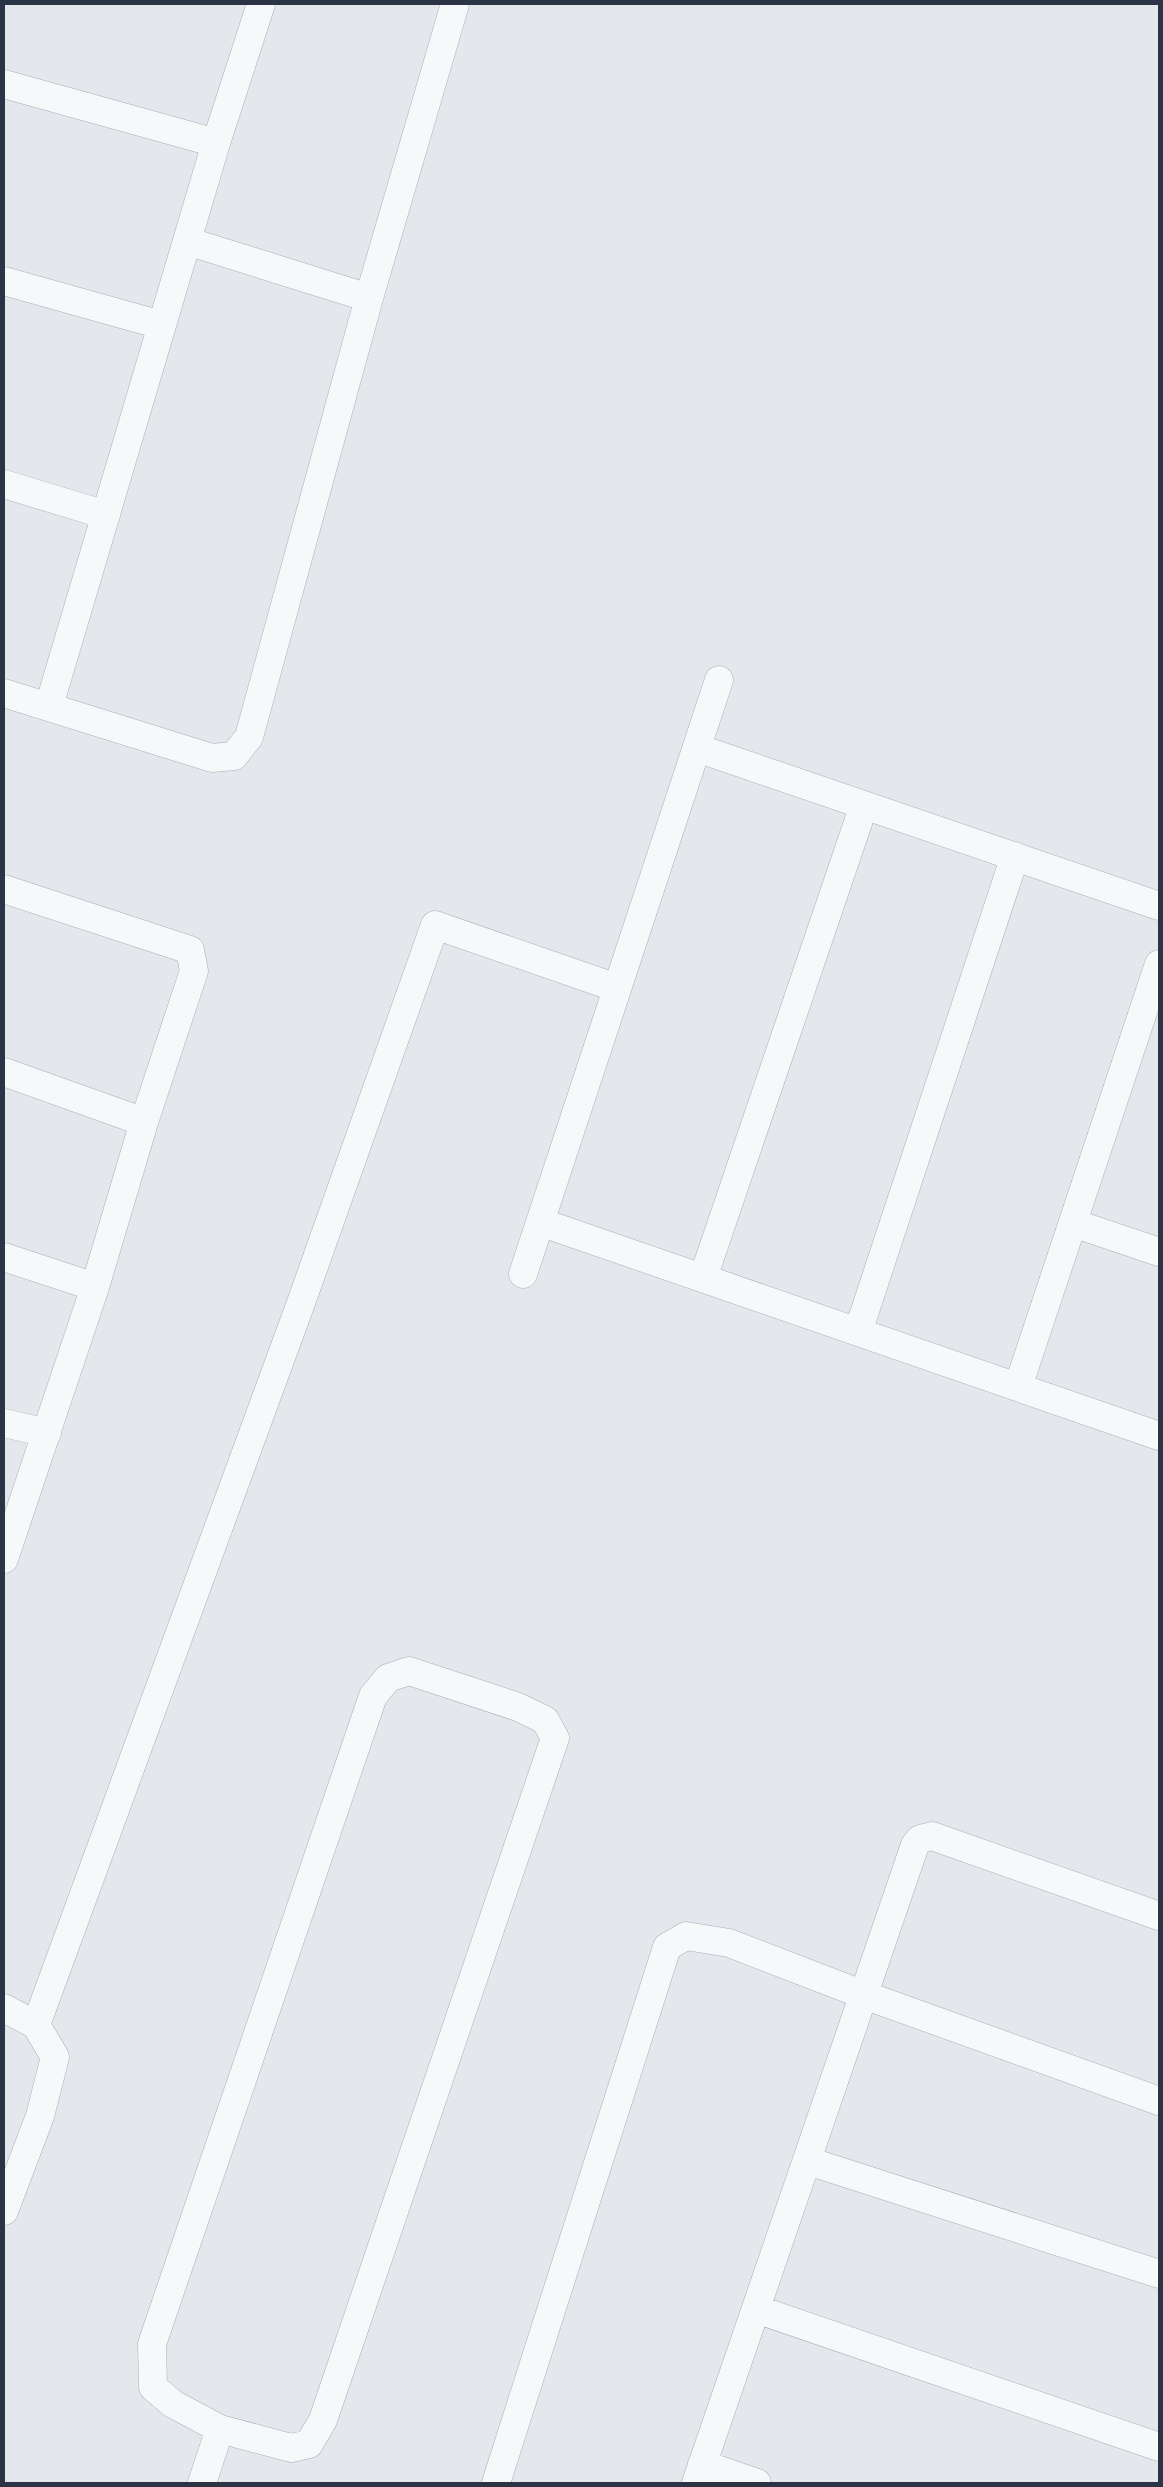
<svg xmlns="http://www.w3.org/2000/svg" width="1163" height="2487" viewBox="0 0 1163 2487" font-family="Poppins,sans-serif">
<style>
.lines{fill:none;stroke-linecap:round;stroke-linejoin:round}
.street-casing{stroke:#a9aeb7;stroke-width:29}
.street{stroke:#f7f8fa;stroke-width:28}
</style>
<rect width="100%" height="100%" fill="#e4e7ec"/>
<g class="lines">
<defs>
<path id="street" d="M4,84L216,143
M187,241L369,298
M4,281L161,325
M4,484L106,515
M4,693L212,758L234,756L249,737L369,298L455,4
M49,706L216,143L261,4
M697,748L1159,906
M4,889L190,950L194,971L144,1122L95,1287L4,1559
M4,1072L144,1122
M540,1222L1159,1436
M1073,1223L1159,1252
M4,1257L95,1287
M523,1274L719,680
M703,1278L864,805
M858,1332L1015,856
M1018,1387L1159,964
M4,1423L47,1433
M409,1671L518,1707L545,1720L555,1738L323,2420L309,2444L291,2448L220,2429L173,2404L153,2387L152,2344L373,1696L388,1678Z
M4,2008L36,2025L55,2057L40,2116L4,2211
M36,2025L302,1300L435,925L617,988
M808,2161L1159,2274
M756,2309L1159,2447
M702,2464L757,2483
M202,2483L220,2429
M496,2483L667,1947L686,1936L729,1943L864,1995L1159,2101
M696,2483L915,1845L920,1839L932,1836L1159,1916"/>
</defs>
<use href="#street" class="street-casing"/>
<use href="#street" class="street"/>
</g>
<rect width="1163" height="2487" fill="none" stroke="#2b3445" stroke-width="10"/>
</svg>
